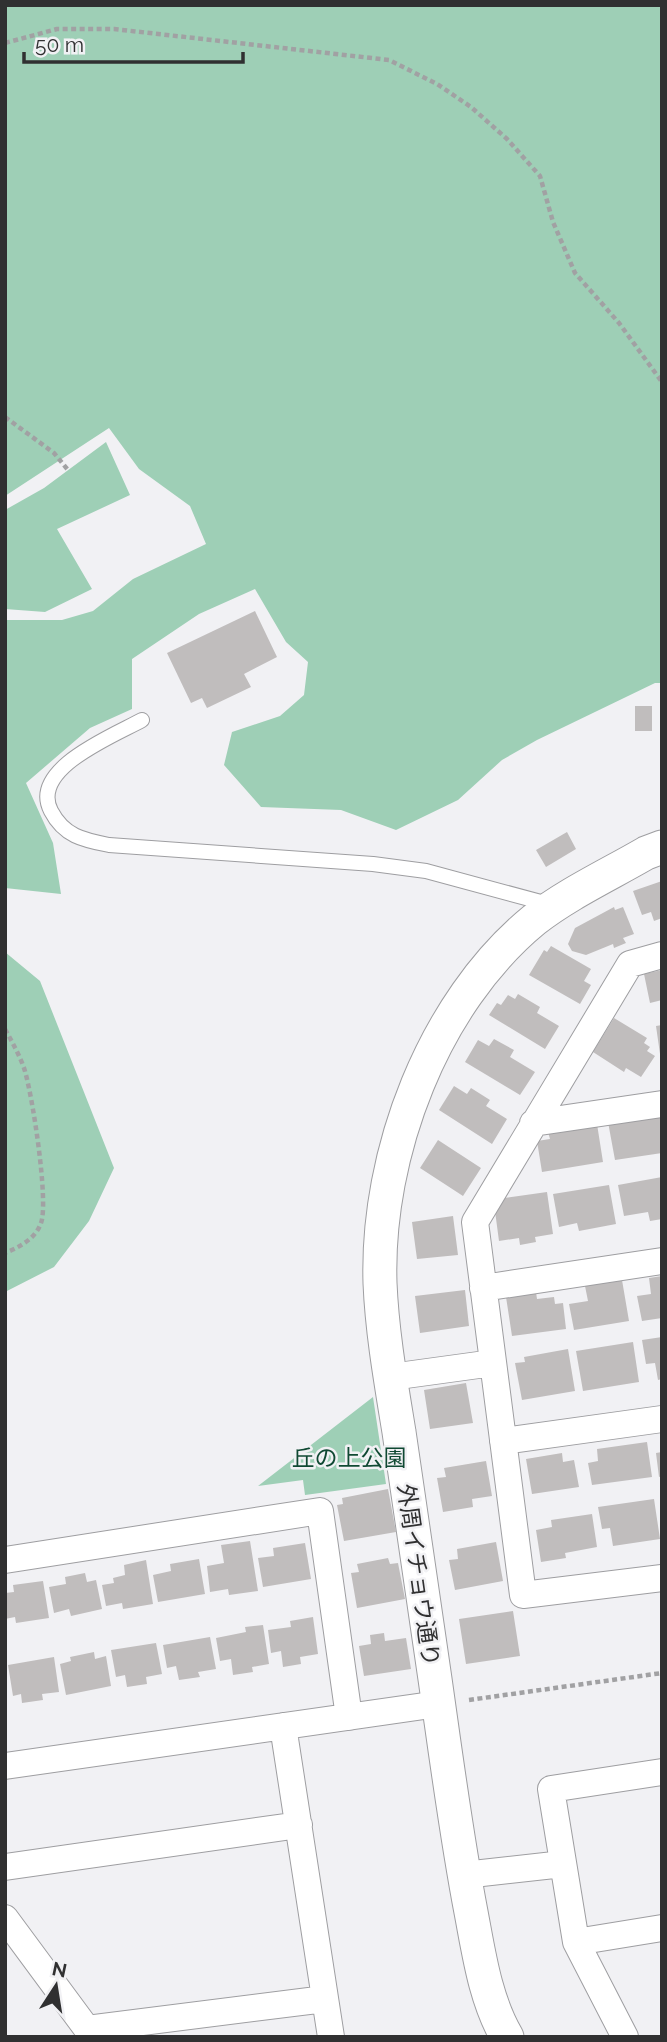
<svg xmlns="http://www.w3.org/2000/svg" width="667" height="2042" viewBox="0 0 667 2042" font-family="Raleway,'Noto Sans JP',sans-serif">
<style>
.green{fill:#9ecfb6}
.building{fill:#c0bdbd}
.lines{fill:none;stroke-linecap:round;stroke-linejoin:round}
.service-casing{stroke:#9e9ea1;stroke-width:16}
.minor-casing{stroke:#9e9ea1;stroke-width:28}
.tertiary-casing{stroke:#9e9ea1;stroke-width:35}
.path{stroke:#a1a1a3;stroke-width:4.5;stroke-dasharray:5 3.5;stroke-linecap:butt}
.service{stroke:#fff;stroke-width:14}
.minor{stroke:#fff;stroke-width:26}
.tertiary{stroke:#fff;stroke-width:33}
.labels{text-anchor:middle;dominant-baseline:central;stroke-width:5;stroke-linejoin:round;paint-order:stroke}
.park-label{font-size:23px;fill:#104933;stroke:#f1f1f4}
.street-label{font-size:23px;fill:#303031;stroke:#f1f1f4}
</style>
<rect width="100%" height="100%" fill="#f1f1f4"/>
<path class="green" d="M5,5H662V683H655L537,740L502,760L458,800L396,830L341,810L261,807L224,765L232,732L280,716L304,695L308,662L286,642L255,589L199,614L132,659V709L90,728L26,783L53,843L61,894L5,888V620H62L93,611L133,579L206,544L190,506L139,469L109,428L5,496Z
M106,442L130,495L57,529L92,589L45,612L5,609V510L44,488Z
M5,952L40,981L114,1168L89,1221L54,1267L5,1292Z
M373,1397L386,1484L305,1495L303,1480L258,1486Z"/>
<path class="building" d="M255,611L277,657L244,674L251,687L207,708L202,698L191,703L167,653Z
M635,706H652V731H635Z
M567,832L576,849L546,867L536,850Z
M662,881V918L654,921L651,912L642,915L633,891Z
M614,907L615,910L623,907L634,934L623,938L626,943L614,948L613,944L586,955L572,951L568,944L575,928Z
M551,946L591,969L584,981L591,985L580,1004L529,975L544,950L547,952Z
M662,970V1000L650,1003L644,974Z
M518,994L540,1007L537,1013L559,1026L545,1049L489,1015L497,1003L501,1005L508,995L515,999Z
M614,1018L647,1038L644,1043L650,1047L647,1051L655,1056L641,1077L626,1068L624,1072L593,1052Z
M662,1025V1053L660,1054L656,1026Z
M494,1039L514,1050L510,1057L535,1072L520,1095L465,1062L478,1040L489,1046Z
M454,1086L467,1094L471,1088L490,1100L486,1106L507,1119L492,1144L439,1110Z
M662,1113V1153L615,1160L608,1122Z
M597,1124L603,1162L542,1172L537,1141L550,1139L548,1132Z
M438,1140L481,1168L463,1196L420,1168Z
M662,1177V1219L650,1221L648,1212L624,1216L618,1185Z
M609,1185L616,1224L579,1231L577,1223L559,1227L553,1194Z
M547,1192L553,1234L535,1237L536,1242L520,1245L519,1238L499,1241L495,1211L504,1198Z
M453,1216L458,1255L417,1259L412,1222Z
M662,1276V1318L642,1321L637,1296L651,1294L649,1278Z
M622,1280L629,1321L574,1330L569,1304L588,1301L585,1286Z
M465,1290L469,1326L420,1333L415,1296Z
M536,1292L537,1299L554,1297L555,1304L563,1303L566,1329L512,1336L506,1297Z
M662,1337V1379L658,1380L655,1363L646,1364L642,1340Z
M633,1342L639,1382L583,1391L576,1351Z
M568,1349L575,1391L522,1400L515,1363L525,1362L524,1357Z
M466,1383L473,1423L430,1429L424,1390Z
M647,1442L652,1477L592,1485L588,1463L598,1461L597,1449Z
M662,1452V1476L659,1477L656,1453Z
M562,1453L563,1462L574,1460L579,1487L532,1494L526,1459Z
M486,1461L492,1496L472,1499L473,1507L443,1512L437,1478L446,1477L444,1468Z
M388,1489L396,1532L344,1541L337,1505L343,1504L342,1498Z
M654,1499L660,1539L613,1546L610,1528L602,1529L598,1507Z
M592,1514L597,1547L565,1553L566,1558L541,1562L536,1530L552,1527L551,1520Z
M250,1541L258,1591L229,1595L228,1589L210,1592L207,1566L224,1563L221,1545Z
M496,1542L503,1581L455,1590L449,1560L458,1559L457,1549Z
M305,1543L311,1579L263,1587L258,1558L274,1556L273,1548Z
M388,1558L390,1564L398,1563L405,1599L357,1608L351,1573L359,1572L357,1564Z
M199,1559L205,1594L158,1602L153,1575L171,1571L170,1564Z
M146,1560L153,1604L123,1609L122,1603L106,1606L102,1585L114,1583L113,1578L125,1575L124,1565Z
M85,1573L87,1582L96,1580L102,1609L71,1616L69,1609L54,1613L49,1587L66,1584L65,1577Z
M43,1581L49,1618L16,1623L15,1617L5,1619V1593L14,1592L13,1585Z
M513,1611L520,1656L466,1664L459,1619Z
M313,1617L318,1654L300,1657L301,1664L283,1667L281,1651L271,1653L268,1630L291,1627L290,1621Z
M263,1625L269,1664L252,1667L253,1672L233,1675L231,1659L220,1661L216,1638L246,1632L245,1627Z
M384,1633L385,1641L406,1638L411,1669L364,1676L359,1646L371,1644L370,1635Z
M210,1637L216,1669L198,1672L200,1677L179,1680L176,1666L167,1668L163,1645Z
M156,1643L162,1674L146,1677L147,1684L127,1687L125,1675L116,1677L111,1650Z
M94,1652L95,1659L106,1656L111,1686L66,1695L60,1664L71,1661L70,1657Z
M54,1657L59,1692L42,1694L43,1700L22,1703L21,1694L13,1696L8,1665Z"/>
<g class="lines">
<defs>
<path id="service" d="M142,720C113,736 29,769 51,811C64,836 83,840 109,845L373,864L426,871L552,905"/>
<path id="minor" d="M662,955L630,964L475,1222L523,1595L662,1578
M533,1123L662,1104
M483,1288L662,1261
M391,1377L493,1363
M503,1441L662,1419
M5,1560L320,1511L349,1717
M283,1726L331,2037
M5,1766L438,1704
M5,1867L299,1825
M464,1875L563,1864
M5,1918L87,2029L325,1999
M576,1942L662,1928
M625,2037L576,1942L551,1789L662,1772"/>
<path id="tertiary" d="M507,2037C485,1999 479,1954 471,1912C456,1834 446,1756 435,1679C423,1596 411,1514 399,1432C391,1383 382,1332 380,1283C376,1154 433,1003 534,920C567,894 610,874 646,853L662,847"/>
</defs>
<use href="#service" class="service-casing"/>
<use href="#minor" class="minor-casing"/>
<use href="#tertiary" class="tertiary-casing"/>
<path class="path" d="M5,43L57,29H114L389,60L437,84L471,107L507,139L540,176L553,222L575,273L619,323L662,382
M5,417L54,453L68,470
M5,1029C12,1042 19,1054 24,1068C32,1092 49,1201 41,1223C36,1238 20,1247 5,1253
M469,1700L662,1673"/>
<use href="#service" class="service"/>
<use href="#minor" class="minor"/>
<use href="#tertiary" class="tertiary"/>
</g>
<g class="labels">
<g class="park-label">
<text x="349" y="1457">丘の上公園</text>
</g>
<g class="street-label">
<text transform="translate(419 1575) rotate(82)">外周イチョウ通り</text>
</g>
</g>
<rect width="667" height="2042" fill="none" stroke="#303031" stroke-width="14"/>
<g transform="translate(56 1986) rotate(12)" stroke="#f1f1f4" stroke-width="5" paint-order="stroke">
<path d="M0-5L12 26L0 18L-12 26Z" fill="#303031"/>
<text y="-10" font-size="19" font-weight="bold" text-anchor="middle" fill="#303031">N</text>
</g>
<path d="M24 52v10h219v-10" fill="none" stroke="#303031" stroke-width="3.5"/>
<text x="35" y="52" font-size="21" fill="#303031" stroke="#f1f1f4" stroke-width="5" paint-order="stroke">50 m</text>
</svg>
